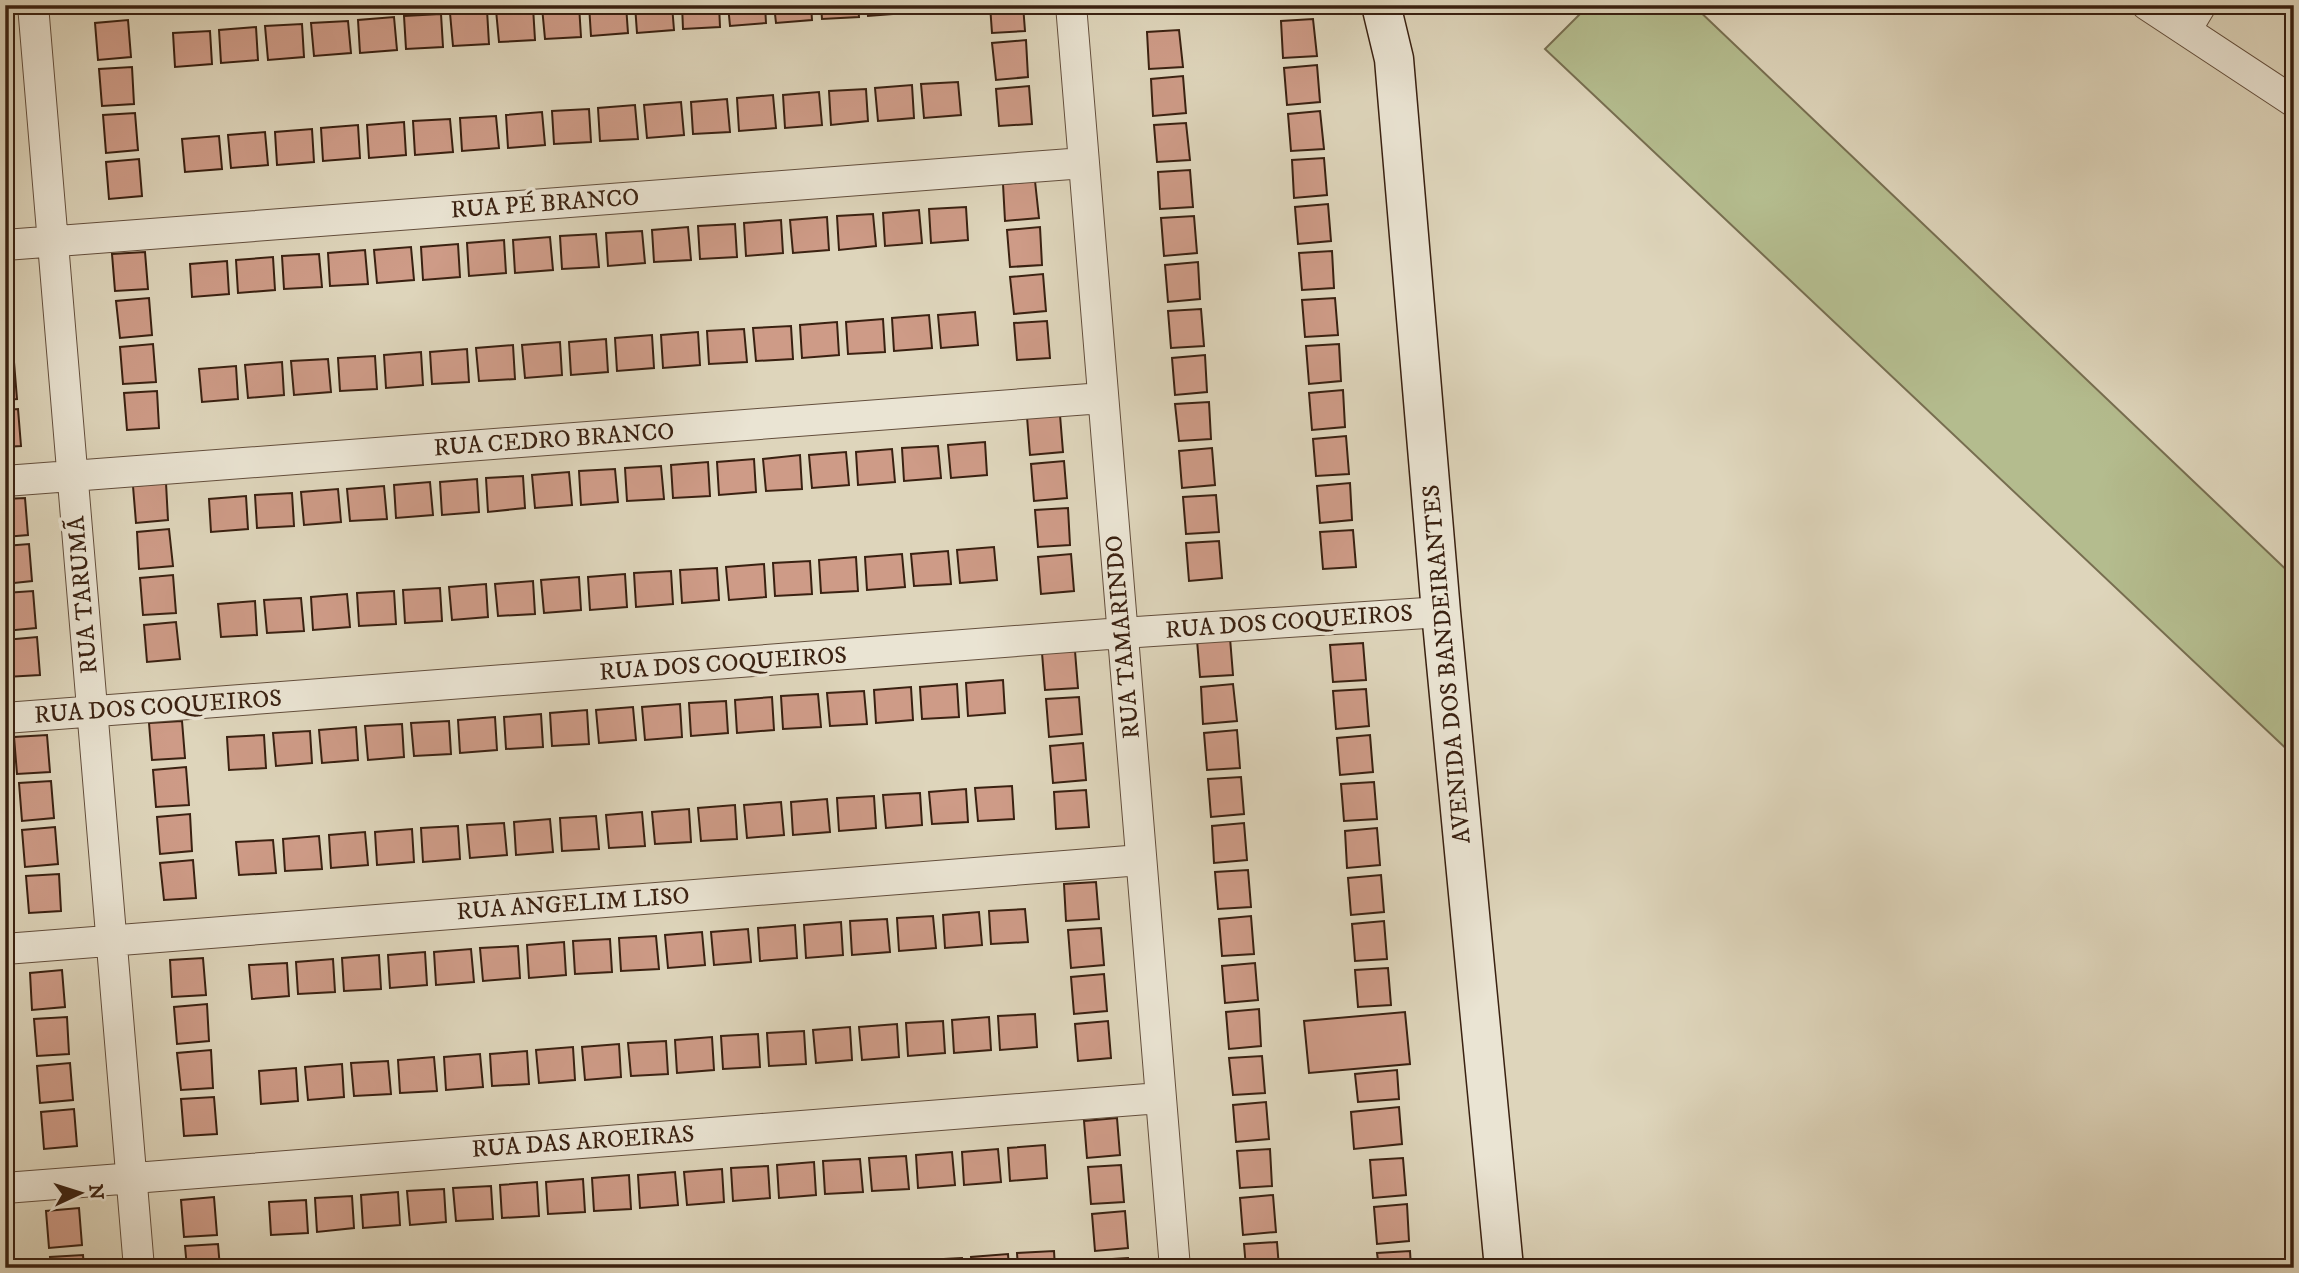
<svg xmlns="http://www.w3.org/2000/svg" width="2299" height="1273" font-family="'IM FELL DW Pica',serif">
<rect width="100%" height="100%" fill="#ded5bb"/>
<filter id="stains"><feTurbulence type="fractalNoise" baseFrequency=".00286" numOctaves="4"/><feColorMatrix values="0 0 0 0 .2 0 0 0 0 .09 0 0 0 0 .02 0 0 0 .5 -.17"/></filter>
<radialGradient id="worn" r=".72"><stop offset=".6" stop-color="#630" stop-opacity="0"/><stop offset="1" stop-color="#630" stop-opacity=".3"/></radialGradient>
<path fill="#b4bc8e" stroke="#776e50" stroke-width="2" d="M1589,5H1693L2294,577V756L1545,49Z"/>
<path fill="#ce9b87" stroke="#3a2111" stroke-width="2" d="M579,5L581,37L545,39L542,7Z
M589,5H626L628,33L591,36Z
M635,5H672L674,30L637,33Z
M682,5H719L720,27L683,29Z
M728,5H765L766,23L730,26Z
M774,5H811L812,20L776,23Z
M821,5H858L859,17L822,19Z
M867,5H904L905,13L868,16Z
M914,5H951V10L914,12Z
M990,5H1023L1025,31L992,33Z
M533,7L535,40L499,42L496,10Z
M487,10L489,44L453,46L450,13Z
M441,14L443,47L406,49L404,16Z
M394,17L397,50L360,53L358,20Z
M1313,19L1317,56L1283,58L1281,21Z
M128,20L131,57L98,60L95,23Z
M348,21L351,53L314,56L311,23Z
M302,24L304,57L268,60L265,26Z
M256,27L258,60L221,63L219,30Z
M1179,30L1183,67L1149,69L1147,32Z
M210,31L212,64L175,67L173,33Z
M1026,40L1028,77L996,80L992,43Z
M1317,65L1320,102L1287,105L1284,68Z
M132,67L134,104L102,106L99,69Z
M1183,76L1186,113L1153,116L1151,79Z
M958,82L961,115L924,118L921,84Z
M912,85L914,118L878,121L875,88Z
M1029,86L1032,124L999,126L996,89Z
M866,89L868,121L831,125L829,91Z
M819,92L822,125L785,128L783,95Z
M773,95L776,128L739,131L737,98Z
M727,99L730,132L693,134L691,102Z
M681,102L684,135L647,138L644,105Z
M635,105L638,139L600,141L598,108Z
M589,109L591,142L554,144L552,111Z
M1320,111L1324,149L1291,151L1288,114Z
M542,112L545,145L508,148L506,115Z
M135,113L138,150L106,153L103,115Z
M496,116L499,148L462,151L460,118Z
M450,119L453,152L415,155L413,121Z
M404,122L406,155L369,158L367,125Z
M1186,123L1190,160L1157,162L1154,125Z
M358,125L360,158L323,161L321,128Z
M312,129L314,162L277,165L275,132Z
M265,132L268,165L231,168L228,135Z
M219,136L222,169L185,172L182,139Z
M1324,158L1327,195L1294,198L1292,160Z
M139,159L142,196L109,199L106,162Z
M1190,170L1193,207L1160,209L1158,172Z
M1035,181L1039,218L1005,221L1003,184Z
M1328,204L1331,241L1298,244L1295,207Z
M966,207L968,240L931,243L929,209Z
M919,210L922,243L885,246L883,213Z
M873,214L876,246L839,250L837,216Z
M1194,216L1197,253L1164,256L1161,218Z
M827,217L829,250L793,253L790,220Z
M781,220L783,253L746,256L744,223Z
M735,224L737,257L700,259L698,226Z
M688,227L691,260L654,262L652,230Z
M1040,227L1042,265L1010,267L1007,230Z
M642,231L645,263L608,266L606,233Z
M596,234L599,267L562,269L560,236Z
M550,237L553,270L515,273L513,240Z
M504,240L506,273L469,276L467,243Z
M458,244L460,277L423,280L421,247Z
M411,247L414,280L377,283L374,250Z
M365,250L368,284L330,286L328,253Z
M1332,251L1334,288L1302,290L1299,253Z
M145,252L148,289L115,291L112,254Z
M319,254L322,287L284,289L282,256Z
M273,257L275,290L238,293L236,260Z
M227,261L229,294L192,297L190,264Z
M1198,262L1200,299L1168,302L1165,265Z
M7,269L10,307H5V270Z
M1043,274L1046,311L1014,314L1010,277Z
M149,298L152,335L120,338L116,301Z
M1335,298L1338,335L1305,337L1302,300Z
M1201,309L1204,346L1171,348L1168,311Z
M975,312L978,345L941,348L938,315Z
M929,315L932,348L894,351L892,318Z
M5,316H11L13,353L5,354Z
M883,319L885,352L848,354L846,322Z
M1047,321L1050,358L1017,360L1014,323Z
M837,322L839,355L802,358L800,325Z
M791,326L793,359L756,361L753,328Z
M744,329L747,362L709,364L707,331Z
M698,332L700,365L663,368L661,335Z
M652,335L654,368L617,371L615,338Z
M606,339L608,372L571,375L569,342Z
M560,342L562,375L525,378L522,345Z
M153,344L156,382L123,384L120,347Z
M1339,344L1341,381L1309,384L1306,346Z
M513,345L515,379L479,381L476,348Z
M467,349L469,382L432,384L430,352Z
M421,352L423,385L386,388L384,355Z
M1205,355L1207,392L1175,395L1172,358Z
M375,356L377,389L340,391L338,358Z
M328,359L331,392L294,395L291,361Z
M14,362L17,399L5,400V363Z
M282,362L284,395L248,398L245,365Z
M236,366L238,399L202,402L199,369Z
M1343,390L1345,427L1312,430L1309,393Z
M157,391L159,428L127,430L124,393Z
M1209,402L1211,439L1179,441L1175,404Z
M18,409L21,446L5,447V410Z
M1060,415L1063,452L1030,455L1027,417Z
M1346,436L1349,474L1316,476L1313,439Z
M985,442L987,475L951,478L948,445Z
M938,446L941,478L904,481L902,448Z
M1212,448L1215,485L1182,488L1179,451Z
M892,449L895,482L858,485L856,452Z
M846,452L849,485L812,488L809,455Z
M800,455L802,489L766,491L763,459Z
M754,459L756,492L719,495L717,462Z
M1064,461L1067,498L1034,501L1031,464Z
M708,462L710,496L673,498L671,465Z
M661,466L664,499L627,501L625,468Z
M615,469L618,502L581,505L579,471Z
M569,472L572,505L535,508L532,475Z
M523,476L525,508L488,512L486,478Z
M477,479L479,512L442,515L440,482Z
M430,482L433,515L396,518L394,485Z
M166,483L168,520L136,523L133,486Z
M1350,483L1352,520L1320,523L1317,486Z
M384,486L387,519L350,521L347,489Z
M338,489L341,522L304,525L301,492Z
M292,493L294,526L257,528L255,495Z
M1216,495L1219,532L1186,534L1183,497Z
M246,496L248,529L211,532L209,499Z
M25,498L28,535L5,537V499Z
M1068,508L1070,545L1038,547L1035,510Z
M169,529L173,566L139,569L137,532Z
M1353,530L1356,567L1323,569L1320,532Z
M1219,541L1222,578L1189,581L1186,543Z
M29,544L32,581L5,584V546Z
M994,547L997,580L960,583L957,550Z
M948,551L951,584L914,586L911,554Z
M902,554L905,587L867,590L865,557Z
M1071,554L1074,591L1041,594L1038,557Z
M856,557L858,591L821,593L819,560Z
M810,561L812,594L775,596L773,563Z
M764,564L766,597L729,600L726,567Z
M717,568L719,600L682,603L680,570Z
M671,571L673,604L636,607L634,573Z
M625,574L627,607L590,610L588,577Z
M173,575L176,613L143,615L140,578Z
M579,577L581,610L544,613L541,580Z
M533,581L535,614L498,616L495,584Z
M486,584L488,617L452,620L449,587Z
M440,588L442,621L405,623L403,590Z
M33,591L36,628L5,631V593Z
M394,591L396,624L359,626L357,593Z
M347,594L350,627L313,630L311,597Z
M301,598L304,631L267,633L264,600Z
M255,601L257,635L221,637L218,604Z
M176,622L180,659L147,662L144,625Z
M37,637L40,675L6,677L5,640Z
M1230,638L1233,675L1200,677L1197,640Z
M1363,643L1366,680L1333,682L1330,645Z
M1075,651L1078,688L1045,690L1042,653Z
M1003,680L1005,713L968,716L966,683Z
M957,684L959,717L922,719L920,687Z
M1233,684L1237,721L1203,724L1201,687Z
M911,687L913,720L876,723L874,690Z
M1366,689L1369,726L1336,729L1333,691Z
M864,691L867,724L830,726L827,693Z
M818,694L821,727L783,729L781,696Z
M772,697L774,730L737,733L735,700Z
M1079,697L1082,734L1049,737L1046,699Z
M726,701L728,733L691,736L689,703Z
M680,704L682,737L645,740L642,707Z
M633,707L636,740L599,743L596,710Z
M587,710L589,744L552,746L550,713Z
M541,714L543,747L506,749L504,717Z
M495,717L497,750L460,753L458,720Z
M182,721L185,758L152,760L149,723Z
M449,721L451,754L414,756L411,723Z
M402,724L404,757L368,760L365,726Z
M356,727L358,760L322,763L319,730Z
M1237,730L1240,768L1207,770L1204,733Z
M310,731L312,763L276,766L273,733Z
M47,735L50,772L17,774L14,737Z
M264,735L266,768L229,770L227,737Z
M1370,735L1373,772L1340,775L1337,738Z
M1083,743L1086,780L1053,783L1050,746Z
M186,767L189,805L156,807L153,770Z
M1241,777L1244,814L1211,817L1208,779Z
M51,781L54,818L22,821L19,783Z
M1374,782L1377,819L1344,821L1341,784Z
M1012,786L1014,819L978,821L975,788Z
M966,789L968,822L932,824L929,792Z
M1086,790L1089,827L1056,829L1054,792Z
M920,793L922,825L886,828L883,795Z
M874,796L876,828L839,831L837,798Z
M827,799L830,832L793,835L791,802Z
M781,802L784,835L747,838L744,805Z
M735,805L737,839L701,841L698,808Z
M689,809L691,842L655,844L652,812Z
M642,812L645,846L609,848L606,815Z
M190,814L192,851L160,854L157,817Z
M596,816L599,849L562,851L560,818Z
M550,819L553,852L516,855L514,822Z
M504,823L507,855L470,858L467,825Z
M1244,823L1247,860L1214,863L1212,826Z
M458,826L460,859L423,862L421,828Z
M55,827L58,864L25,867L22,830Z
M1377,828L1380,865L1347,868L1345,831Z
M412,829L414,862L377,865L375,832Z
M365,832L368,865L331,868L329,835Z
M319,836L322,869L285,871L283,839Z
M273,840L276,873L239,875L236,842Z
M193,860L196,898L164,900L160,863Z
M1248,870L1251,907L1218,909L1215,872Z
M59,874L61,911L29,913L26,876Z
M1381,875L1384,912L1351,915L1348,878Z
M1096,882L1099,919L1066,921L1064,884Z
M1025,909L1028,942L991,944L989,911Z
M979,912L982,945L945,948L943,915Z
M933,916L936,948L899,951L897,918Z
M1251,916L1254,954L1222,956L1219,919Z
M887,919L890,952L852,955L850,921Z
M1384,921L1387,959L1355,961L1352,924Z
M841,922L843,955L806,958L804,925Z
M795,925L797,958L760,961L758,928Z
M1101,928L1104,965L1071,968L1068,930Z
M748,929L751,962L714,965L711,932Z
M702,932L705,965L668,968L665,935Z
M656,936L659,969L621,971L619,938Z
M610,939L612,972L575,974L573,941Z
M564,942L566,975L529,978L527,945Z
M518,946L520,978L483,981L480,948Z
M471,949L474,982L436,985L434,952Z
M425,952L427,985L390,988L388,955Z
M379,955L381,989L344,991L342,958Z
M203,958L206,995L172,997L170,960Z
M333,959L335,992L298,994L296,962Z
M287,963L289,996L252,999L249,965Z
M1255,963L1258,1000L1225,1003L1222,966Z
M1388,968L1391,1005L1358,1007L1355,970Z
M62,970L65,1007L32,1010L30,973Z
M1104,974L1107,1011L1074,1014L1071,977Z
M207,1004L209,1041L177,1044L174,1007Z
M1259,1009L1261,1046L1229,1049L1226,1012Z
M1405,1012L1410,1064L1309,1073L1304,1021Z
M1035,1014L1037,1047L1000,1050L998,1016Z
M67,1017L69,1054L37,1056L34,1019Z
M989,1017L991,1050L954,1053L952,1020Z
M943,1021L945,1053L908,1056L906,1023Z
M1108,1021L1111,1058L1078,1061L1075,1024Z
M897,1024L899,1057L862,1060L859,1027Z
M850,1027L852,1060L816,1063L813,1030Z
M804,1031L806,1064L769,1066L767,1033Z
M758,1034L760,1067L723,1069L721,1036Z
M712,1037L714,1070L677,1073L675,1040Z
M666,1041L668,1074L631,1076L628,1043Z
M619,1044L621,1077L585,1080L582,1047Z
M573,1047L575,1080L539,1083L536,1050Z
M211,1050L213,1088L181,1090L177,1053Z
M527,1051L529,1084L492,1086L490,1054Z
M480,1054L483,1087L446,1090L444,1057Z
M1262,1056L1265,1093L1233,1095L1229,1058Z
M434,1057L437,1091L400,1093L398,1060Z
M388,1061L391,1094L354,1096L351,1063Z
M70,1063L73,1100L40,1103L37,1066Z
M342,1064L344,1097L308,1100L305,1067Z
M296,1068L298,1101L261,1104L259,1071Z
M1397,1070L1399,1099L1358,1102L1355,1074Z
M214,1097L217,1134L184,1136L181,1099Z
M1266,1102L1269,1139L1236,1142L1233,1105Z
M1399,1107L1402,1144L1354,1149L1351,1112Z
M74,1109L77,1146L44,1149L41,1112Z
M1117,1118L1120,1155L1087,1158L1084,1121Z
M1045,1145L1047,1178L1010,1181L1008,1148Z
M998,1149L1001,1182L964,1185L962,1152Z
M1270,1149L1272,1186L1240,1188L1237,1151Z
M952,1152L955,1185L918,1188L916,1155Z
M906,1156L909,1189L872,1191L869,1158Z
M1403,1158L1406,1195L1373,1198L1370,1160Z
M860,1159L863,1192L825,1194L823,1161Z
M814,1162L816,1195L779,1198L777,1165Z
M1121,1165L1124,1202L1091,1204L1088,1167Z
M768,1166L770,1198L733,1201L731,1168Z
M722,1169L724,1202L687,1205L684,1172Z
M675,1172L678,1205L640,1208L638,1175Z
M629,1175L631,1209L594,1211L592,1178Z
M583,1179L585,1212L548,1214L546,1182Z
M537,1182L539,1216L502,1218L500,1185Z
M491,1186L493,1219L456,1221L453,1188Z
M444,1189L446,1222L410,1225L407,1191Z
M398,1192L400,1225L363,1228L361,1195Z
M1273,1195L1276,1232L1243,1235L1240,1198Z
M352,1196L354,1228L317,1232L315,1198Z
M214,1197L217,1235L184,1237L181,1200Z
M306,1200L308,1233L271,1235L269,1202Z
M1407,1204L1409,1241L1377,1244L1374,1207Z
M79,1208L82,1245L49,1248L46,1211Z
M1125,1211L1128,1248L1095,1251L1092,1214Z
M1277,1242L1279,1268H1246L1244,1244Z
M218,1244L220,1268H187L185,1246Z
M1054,1251L1055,1268H1018L1017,1253Z
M1410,1251L1411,1268H1379L1377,1253Z
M1008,1254L1009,1268H972L971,1257Z
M83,1255L84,1268H51L50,1257Z
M962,1258L963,1268H926L925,1260Z
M1128,1258L1129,1268H1096V1260Z
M916,1261V1268H879V1263Z
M870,1264V1268H833L832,1267Z"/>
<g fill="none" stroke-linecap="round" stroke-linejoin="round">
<defs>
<path id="street" d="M33,5L139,1268
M1071,5L1175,1268
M2147,5L2294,102
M2186,30L2201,5
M5,245L1084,163
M5,481L1103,398
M5,718L1122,633L1441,612
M5,949L1141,860
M5,1188L1160,1098"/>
<path id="secondary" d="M1381,5L1394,59L1441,612L1504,1268"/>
</defs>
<use href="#street" stroke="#634e3c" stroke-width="32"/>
<use href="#secondary" stroke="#3a2111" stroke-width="41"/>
<use href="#street" stroke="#eae4d3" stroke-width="30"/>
<use href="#secondary" stroke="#eae4d3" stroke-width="38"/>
</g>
<g text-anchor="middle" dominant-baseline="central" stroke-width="7" stroke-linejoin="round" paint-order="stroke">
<g font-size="24" fill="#3a2111" stroke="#eae4d3">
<text transform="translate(545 204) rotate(-4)">RUA PÉ BRANCO</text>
<text transform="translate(554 440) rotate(-4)">RUA CEDRO BRANCO</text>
<text transform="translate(83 595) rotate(-95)">RUA TARUMÃ</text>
<text transform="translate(1289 622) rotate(-4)">RUA DOS COQUEIROS</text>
<text transform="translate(1123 637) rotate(-95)">RUA TAMARINDO</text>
<text transform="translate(723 664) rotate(-4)">RUA DOS COQUEIROS</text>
<text transform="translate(1447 664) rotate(-95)">AVENIDA DOS BANDEIRANTES</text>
<text transform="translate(158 707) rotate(-4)">RUA DOS COQUEIROS</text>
<text transform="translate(573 904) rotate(-4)">RUA ANGELIM LISO</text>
<text transform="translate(583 1142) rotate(-4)">RUA DAS AROEIRAS</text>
</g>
</g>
<rect width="2299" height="1273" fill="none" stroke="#ded5bb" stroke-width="28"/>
<rect x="7" y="7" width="2285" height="1259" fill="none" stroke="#3a2111" stroke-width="3.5"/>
<rect x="14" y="14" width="2271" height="1245" fill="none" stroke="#3a2111" stroke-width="2"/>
<g transform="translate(80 1193) rotate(86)" stroke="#eae4d3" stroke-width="5" paint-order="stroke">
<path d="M0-5L12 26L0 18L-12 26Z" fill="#3a2111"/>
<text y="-10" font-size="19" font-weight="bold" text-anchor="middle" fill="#3a2111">N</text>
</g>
<rect width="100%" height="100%" filter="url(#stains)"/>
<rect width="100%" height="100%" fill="url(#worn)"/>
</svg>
